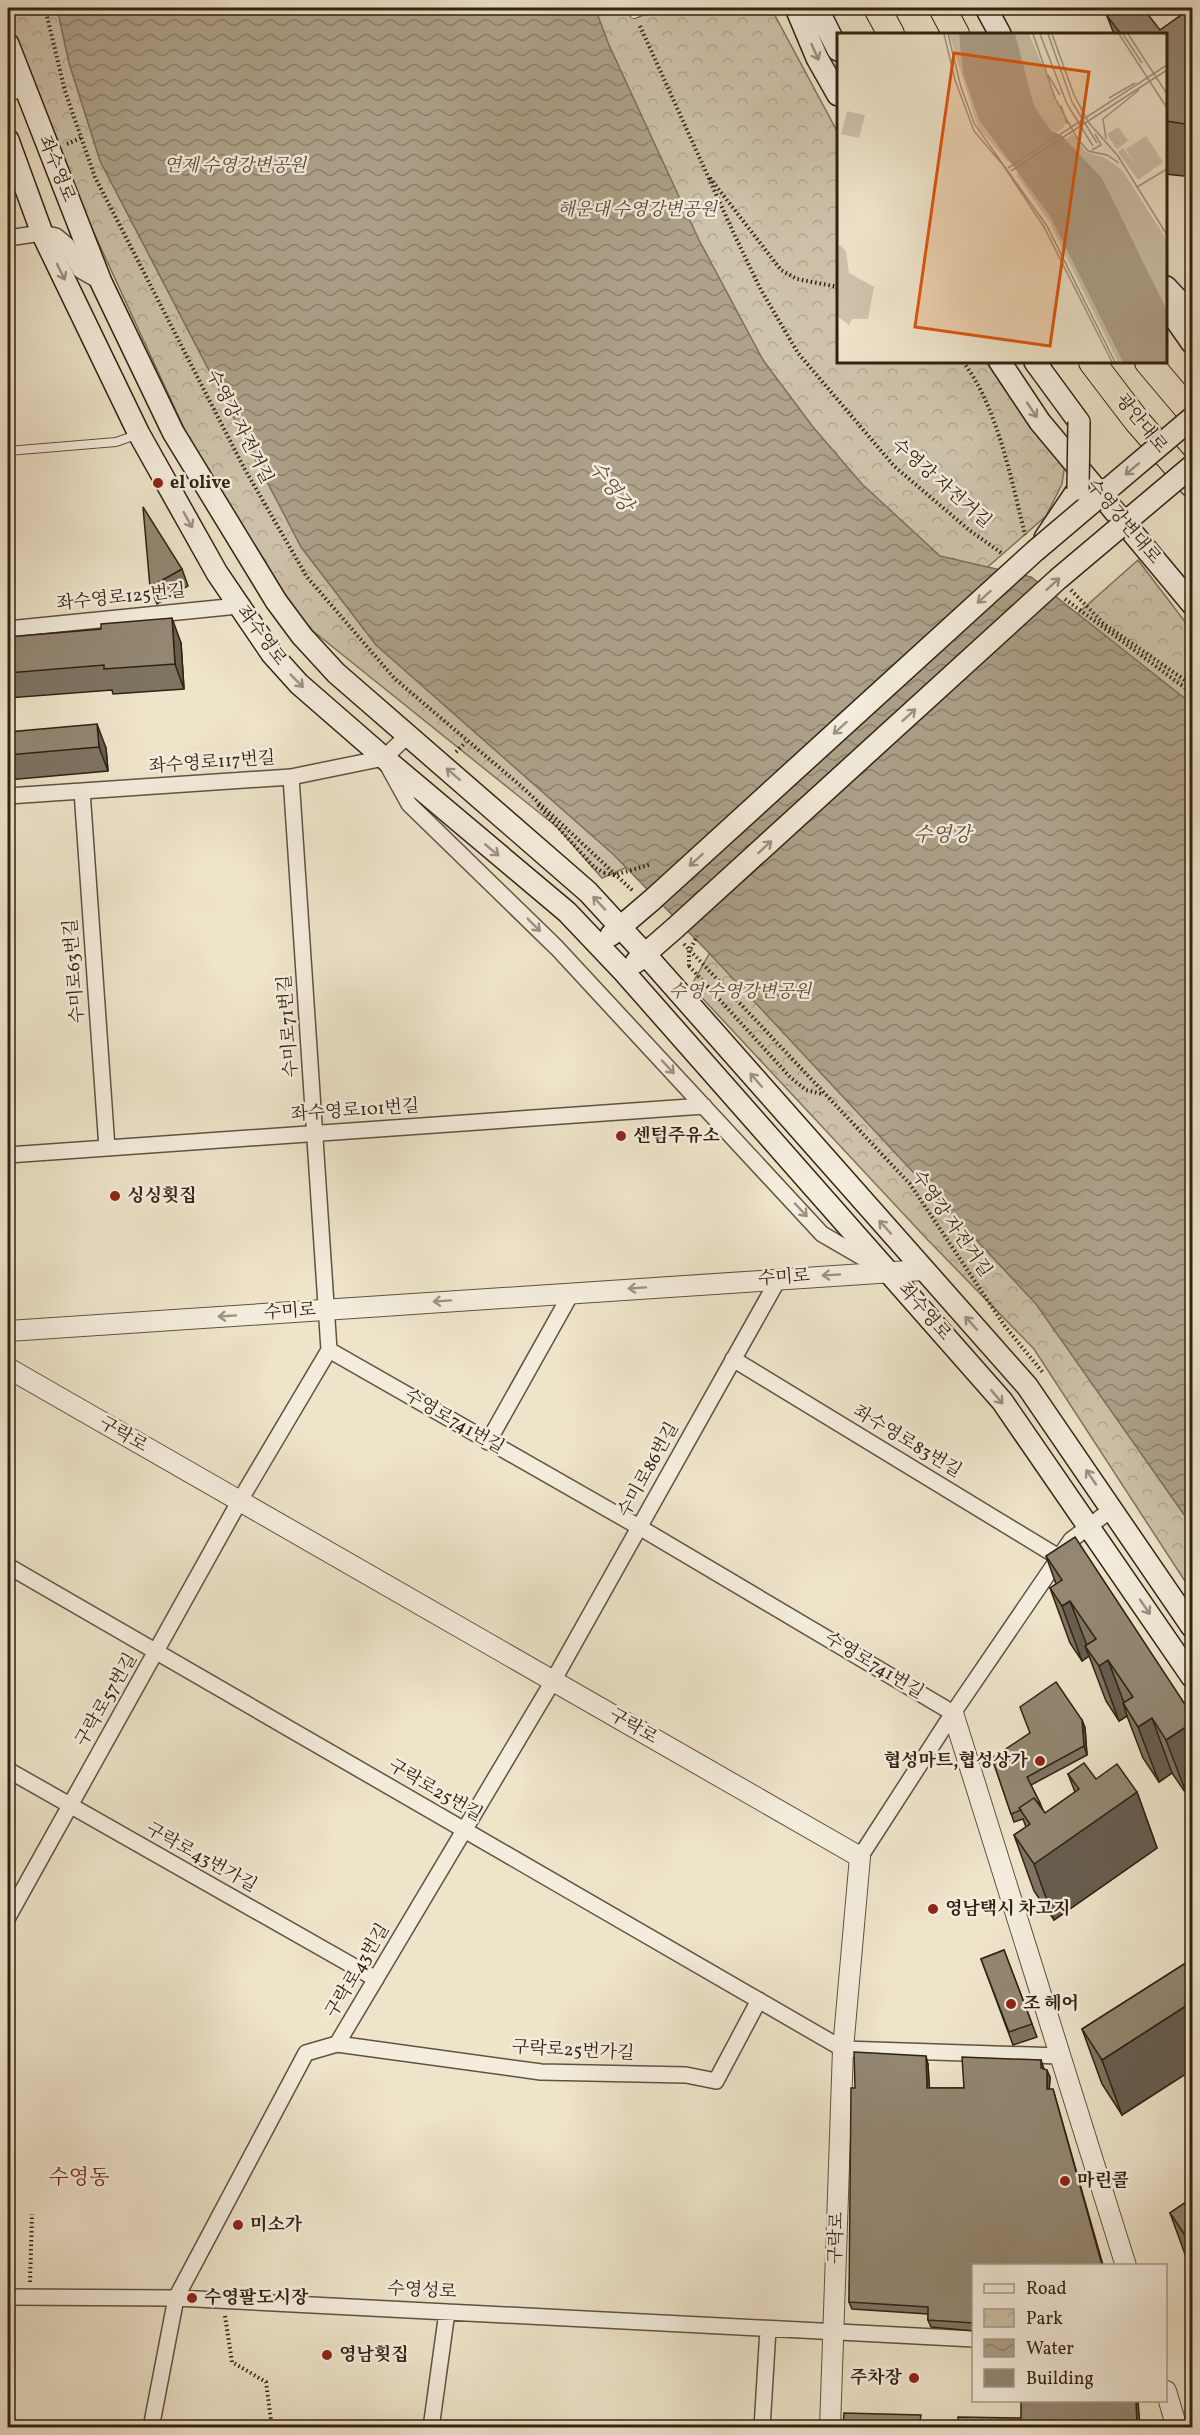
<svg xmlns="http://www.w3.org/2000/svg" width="1200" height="2435" font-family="Vollkorn,'Noto Serif KR',serif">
<defs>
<pattern id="park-crowns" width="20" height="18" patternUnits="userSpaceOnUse" patternTransform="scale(1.5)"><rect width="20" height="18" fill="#cec3ab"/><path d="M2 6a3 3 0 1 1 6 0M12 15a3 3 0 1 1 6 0" fill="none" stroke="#b1a792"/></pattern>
<pattern id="water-waves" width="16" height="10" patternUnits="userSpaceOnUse" patternTransform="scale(1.5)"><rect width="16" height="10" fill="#aea28b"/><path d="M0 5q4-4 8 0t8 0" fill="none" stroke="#8e8470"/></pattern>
</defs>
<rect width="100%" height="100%" fill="#eee4ca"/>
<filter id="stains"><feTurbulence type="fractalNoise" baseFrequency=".00333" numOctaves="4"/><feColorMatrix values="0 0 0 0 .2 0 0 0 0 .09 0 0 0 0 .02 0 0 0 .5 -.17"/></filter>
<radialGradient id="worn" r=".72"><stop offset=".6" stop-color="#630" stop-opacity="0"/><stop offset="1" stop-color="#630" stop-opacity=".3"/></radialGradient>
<path fill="url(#park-crowns)" stroke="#80725e" stroke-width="1.5" d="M8,8H771L838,133V362H986L1065,463L1062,484L1046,516L662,852L602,878L557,827L303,623L190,441L75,192L8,17Z
M1138,560L1192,631V715L1067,623Z
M725,926L868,1090L1192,1494V1592L1034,1349L925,1237L691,986Z"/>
<path fill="url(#water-waves)" stroke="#7c6f5b" stroke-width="1.5" d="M57,8H595L609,45L699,240L763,360L813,427L862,484L940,556L1031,577L1192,704V1526L1036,1304L710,954L614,855L376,645L301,547L100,161L69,63Z"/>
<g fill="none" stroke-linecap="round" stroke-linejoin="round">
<defs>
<path id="service" d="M634,14L649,8
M8,451L116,442L136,435"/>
<path id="minor" d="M8,92L16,91L14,74
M8,238L42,233L56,236L67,245L80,270L101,282
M8,629L238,606
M388,766L409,804L557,948L822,1234L879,1267
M291,777L329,1350L639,1527L953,1713
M82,791L107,1148
M8,796L291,777L384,758L408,735
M8,1155L704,1106
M733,1359L1060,1558
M488,1442L572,1292
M8,1566L843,2049L1059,2056
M8,1770L376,1979
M860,1857L953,1713L1071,1540L1112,1509
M8,1917L239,1502L329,1350
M337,2044L553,1681L779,1278
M8,2297L176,2298L974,2339
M151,2428L176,2298L306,2053L337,2044L541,2072L686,2075L716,2081L759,2000
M431,2428L447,2312
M762,2428L768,2329"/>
<path id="tertiary" d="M8,1331L924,1270
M8,1368L860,1857L843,2049L830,2428
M953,1713L1126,2266
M1166,2391L1177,2428"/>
<path id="secondary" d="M796,8L817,58L838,95
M817,8L838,50
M986,8L1000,34
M8,44L101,282L173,432L276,601L302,636L336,673L588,892L645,954L1027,1386L1192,1627
M8,140L42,233L139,434L217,573L272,654L299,684L384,758L567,912L624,972L1002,1401L1192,1677
M1166,287L1192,315
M1166,306L1192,343
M1000,362L1040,422L1192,604
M1035,362L1079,422
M1045,538L1078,489
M611,935L652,900
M636,962L675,928"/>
<path id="trunk" d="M877,8L891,34
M942,8L956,34
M1092,362L1137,421L1192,484
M1148,362L1192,414"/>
</defs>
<use href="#service" stroke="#605240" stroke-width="10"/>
<use href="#minor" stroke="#605240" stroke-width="18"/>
<use href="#tertiary" stroke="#605240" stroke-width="22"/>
<use href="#secondary" stroke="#312212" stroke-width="24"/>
<use href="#trunk" stroke="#312212" stroke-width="28"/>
<path stroke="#312212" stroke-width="4" stroke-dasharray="1.5 3" stroke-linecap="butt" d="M45,8L65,91L95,177L244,468L307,577L395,679L521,786L633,891
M640,26L734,234L761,290L798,353L894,466L969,530L1003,554
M67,144L81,138
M710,178L781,270L797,279L838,287
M963,362C997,405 1012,482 1025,535
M1071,590L1104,624L1192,685
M1065,599L1192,693
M456,752L466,742
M538,805L594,867L604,873
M684,944L910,1184L1004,1325L1044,1374
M689,966L790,1077L806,1090L822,1094
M30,2282L32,2214
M225,2316L232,2362L266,2382L272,2428"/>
<use href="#service" stroke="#f4eddd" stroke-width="8"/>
<use href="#minor" stroke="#f4eddd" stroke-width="15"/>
<use href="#tertiary" stroke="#f4eddd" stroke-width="20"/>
<use href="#secondary" stroke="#f4eddd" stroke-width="21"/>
<use href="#trunk" stroke="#eee4ca" stroke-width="26"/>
<defs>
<path id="secondary-bridge" d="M1078,489L1079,422
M652,900L1035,551L1192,418
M675,928L1058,579L1192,466"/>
</defs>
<use href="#secondary-bridge" stroke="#312212" stroke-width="24" stroke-linecap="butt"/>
<path stroke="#312212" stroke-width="4" stroke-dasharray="1.5 3" stroke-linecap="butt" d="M604,873L614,875L649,865
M689,966V952L697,936"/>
<use href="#secondary-bridge" stroke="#f4eddd" stroke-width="21"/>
</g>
<path fill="#7e7462" stroke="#312212" stroke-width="1.5" d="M1192,8V177L1166,174V34H1114L1107,16L1160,30Z
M182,569L188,586L157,604L150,587Z
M8,637L181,643L184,689L113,694L112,690L8,698Z
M8,732L106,748L108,771L8,780Z
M1046,1556L1192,1715V1791L1187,1795L1172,1773L1159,1782L1143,1758L1127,1716L1119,1721L1106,1701L1089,1656L1082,1661L1070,1643L1050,1588L1056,1584Z
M1082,1720L1085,1728L1087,1755L1031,1785L1040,1803L1043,1810L1045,1813L1075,1792L1068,1774L1096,1779L1137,1792L1157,1848L1054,1920L1034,1891L1014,1835L1026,1827L1023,1819L1014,1822L992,1758Z
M1004,1950L1037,2037L1013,2045L981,1959Z
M1192,1959L1122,2115L1102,2084L1082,2029Z
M1041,2060L1044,2069L1050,2077L1049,2089L1055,2096L974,2265V2331L931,2327L928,2320V2314L852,2309L849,2302L855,2088L928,2064L929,2088H964Z
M1192,2198V2271L1190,2268L1170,2213Z"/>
<path fill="#675e50" stroke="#312212" stroke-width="1.5" d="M1192,67V146L1185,124Z
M172,618L181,643L184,689L175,664Z
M97,724L106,748L108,771L99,747Z
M1070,1601L1089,1651L1085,1646L1089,1656L1082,1661L1062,1606Z
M1108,1660L1126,1708L1123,1703L1127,1716L1119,1721L1099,1666Z
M1152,1718L1172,1773L1159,1782L1138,1727Z
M1082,1720L1085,1728L1087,1755L1084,1746Z
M1192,1723V1781L1185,1770L1192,1791L1187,1795L1166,1740Z
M1137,1792L1157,1848L1054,1920L1034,1864Z
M1192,2002V2070L1122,2115L1102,2060Z
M926,2056L928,2064L930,2096L927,2088Z
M1047,2070L1050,2077L1049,2096L1047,2089Z
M1053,2089L1055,2096L1103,2265H1102Z
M1136,2400H1138L1140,2427H1137Z"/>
<path fill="#938772" stroke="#312212" stroke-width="1.5" d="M1119,8H1143L1160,30L1191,8H1192V67L1185,124L1166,121V34H1121L1107,16Z
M143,507L182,569L150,587Z
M172,618L175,664L104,669V665L8,673V637L101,629V624Z
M97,724L99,747L8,755V732Z
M1075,1537L1192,1715V1723L1166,1740L1152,1718L1138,1727L1123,1703L1133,1697L1108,1660L1099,1666L1085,1646L1096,1639L1070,1601L1062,1606L1050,1588L1062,1580L1046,1556Z
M1056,1682L1082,1720L1084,1746L1027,1777L1040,1803H1038L1034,1798L1019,1808L1021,1810L1011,1814L992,1758L1030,1733L1020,1707Z
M1084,1763L1096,1779L1117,1764L1137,1792L1034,1864L1014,1835L1030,1824L1019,1808L1034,1798L1045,1813L1079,1789L1068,1774Z
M1192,1765V1781L1185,1770Z
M1004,1950L1032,2024L1009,2032L981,1959Z
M1192,1959V2002L1102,2060L1082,2029Z
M854,2052L926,2056L927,2088H964L962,2057L1041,2060V2068L1047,2070V2089H1053L1102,2265H974V2323L928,2320V2307L849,2302L851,2088H855Z
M1192,2198V2243L1191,2244L1170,2213Z
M1021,2400H1136L1137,2427H1155H843L844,2413L921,2415L920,2421H958V2417L1021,2418Z"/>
<defs><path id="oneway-shaft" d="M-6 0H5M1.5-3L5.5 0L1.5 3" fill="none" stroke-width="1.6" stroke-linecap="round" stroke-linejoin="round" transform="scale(1.5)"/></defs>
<g stroke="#9c9282">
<use href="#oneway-shaft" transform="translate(815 52) rotate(66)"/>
<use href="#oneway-shaft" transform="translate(61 272) rotate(64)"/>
<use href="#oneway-shaft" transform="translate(1032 410) rotate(56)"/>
<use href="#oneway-shaft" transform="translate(1132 469) rotate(140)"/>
<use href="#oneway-shaft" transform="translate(188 520) rotate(61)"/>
<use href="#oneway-shaft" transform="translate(1053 584) rotate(-42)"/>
<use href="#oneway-shaft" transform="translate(984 597) rotate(138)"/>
<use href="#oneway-shaft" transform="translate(297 681) rotate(45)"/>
<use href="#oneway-shaft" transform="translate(909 715) rotate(-42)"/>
<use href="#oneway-shaft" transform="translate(840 728) rotate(138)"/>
<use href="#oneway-shaft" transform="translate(453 774) rotate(-139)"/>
<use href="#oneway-shaft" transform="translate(765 847) rotate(-42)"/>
<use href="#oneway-shaft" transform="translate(492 850) rotate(40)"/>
<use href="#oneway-shaft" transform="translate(696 860) rotate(138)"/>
<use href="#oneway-shaft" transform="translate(599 903) rotate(-133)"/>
<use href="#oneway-shaft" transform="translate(534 925) rotate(45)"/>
<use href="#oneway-shaft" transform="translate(668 1067) rotate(47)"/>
<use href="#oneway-shaft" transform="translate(756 1080) rotate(-131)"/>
<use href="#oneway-shaft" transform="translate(801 1210) rotate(47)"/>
<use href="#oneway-shaft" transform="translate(885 1227) rotate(-132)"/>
<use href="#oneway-shaft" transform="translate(831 1275) rotate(177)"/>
<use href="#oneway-shaft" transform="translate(637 1288) rotate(176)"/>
<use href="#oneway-shaft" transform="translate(442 1301) rotate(176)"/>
<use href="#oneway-shaft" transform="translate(227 1316) rotate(176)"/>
<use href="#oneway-shaft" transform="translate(971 1323) rotate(-132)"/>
<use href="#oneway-shaft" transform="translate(997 1397) rotate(50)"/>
<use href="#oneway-shaft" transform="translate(1091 1477) rotate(-124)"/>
<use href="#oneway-shaft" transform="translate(1145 1607) rotate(56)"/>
</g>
<g fill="#8f2418" stroke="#f4eddd" stroke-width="2">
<circle cx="158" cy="483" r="6"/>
<circle cx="621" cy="1136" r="6"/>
<circle cx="115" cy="1196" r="6"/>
<circle cx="1040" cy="1761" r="6"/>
<circle cx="933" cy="1909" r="6"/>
<circle cx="1011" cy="2004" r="6"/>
<circle cx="1065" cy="2181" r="6"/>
<circle cx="238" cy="2225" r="6"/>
<circle cx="192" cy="2298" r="6"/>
<circle cx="327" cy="2355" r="6"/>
<circle cx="914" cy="2378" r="6"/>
</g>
<g text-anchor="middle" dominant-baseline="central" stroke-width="5" stroke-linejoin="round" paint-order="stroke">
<g font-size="18" font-style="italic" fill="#584a38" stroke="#f4eddd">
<text x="235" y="166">연제 수영강변공원</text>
<text x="637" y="210">해운대 수영강변공원</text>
<text x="740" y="992">수영 수영강변공원</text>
</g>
<g font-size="18" fill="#312212" stroke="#f4eddd">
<text transform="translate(56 169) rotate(68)">좌수영로</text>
<text transform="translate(1141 424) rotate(51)">광안대로</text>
<text transform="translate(239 427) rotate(63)">수영강 자전거길</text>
<text transform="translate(941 484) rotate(41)">수영강 자전거길</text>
<text transform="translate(1123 522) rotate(50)">수영강변대로</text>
<text transform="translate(121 598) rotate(-6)">좌수영로125번길</text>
<text transform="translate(261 636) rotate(53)">좌수영로</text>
<text transform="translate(212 763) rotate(-4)">좌수영로117번길</text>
<text transform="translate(75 971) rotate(-94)">수미로63번길</text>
<text transform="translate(289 1026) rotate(-94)">수미로71번길</text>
<text transform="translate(355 1111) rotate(-4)">좌수영로101번길</text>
<text transform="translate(951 1224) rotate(55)">수영강 자전거길</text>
<text transform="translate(784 1278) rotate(-4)">수미로</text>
<text transform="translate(290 1312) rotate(-4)">수미로</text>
<text transform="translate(924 1312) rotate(49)">좌수영로</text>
<text transform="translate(454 1422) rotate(30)">수영로741번길</text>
<text transform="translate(123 1435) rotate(30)">구락로</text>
<text transform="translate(907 1442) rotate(31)">좌수영로83번길</text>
<text transform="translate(649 1470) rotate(-61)">수미로86번길</text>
<text transform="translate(874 1666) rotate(31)">수영로741번길</text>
<text transform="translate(107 1700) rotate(-60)">구락로57번길</text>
<text transform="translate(633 1727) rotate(30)">구락로</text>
<text transform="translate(435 1791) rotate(30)">구락로25번길</text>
<text transform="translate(201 1858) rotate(29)">구락로43번가길</text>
<text transform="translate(358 1971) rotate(-59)">구락로43번길</text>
<text transform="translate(573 2051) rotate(3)">구락로25번가길</text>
<text transform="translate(837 2238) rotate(-88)">구락로</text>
<text transform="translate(422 2291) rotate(3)">수영성로</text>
</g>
<g font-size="18" font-weight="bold" fill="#312212" stroke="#f4eddd" text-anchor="start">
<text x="170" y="483">el olive</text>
<text x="633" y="1136">센텀주유소</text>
<text x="127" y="1196">싱싱횟집</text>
<text x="1028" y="1761" text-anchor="end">협성마트,협성상가</text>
<text x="945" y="1909">영남택시 차고지</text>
<text x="1023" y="2004">조 헤어</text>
<text x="1077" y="2181">마린콜</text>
<text x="250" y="2225">미소가</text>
<text x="204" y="2298">수영팔도시장</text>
<text x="339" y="2355">영남횟집</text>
<text x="902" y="2378" text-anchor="end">주차장</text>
</g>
<g font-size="20" font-style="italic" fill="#5d4f3c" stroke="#f4eddd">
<text transform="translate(610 487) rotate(52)">수영강</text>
<text x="942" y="836">수영강</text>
</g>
<g font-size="21" fill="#7a1f14" stroke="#f4eddd">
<text x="79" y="2178">수영동</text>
</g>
</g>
<g transform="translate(837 33)">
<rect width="330" height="330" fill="#eee4ca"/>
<path d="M112,1H192L229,89L226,95L171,129L141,95ZM10,78L28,82L22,105L4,101ZM236,101L249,119L268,125L285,137L330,207V277L265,145L227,107ZM184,136L216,185L288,329H281L212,188L179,142ZM3,212L9,218L12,240L37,254L31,286H15L12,292L0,283V214Z" fill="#cec3ab"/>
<path d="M281,94L291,108L280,116L270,101ZM309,103L326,129L301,147L281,119L286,115L296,128L289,116Z" fill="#cec3ab"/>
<path d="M122,1H178L197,73L214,98L224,102L265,145L330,277V329H286L213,183L142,87L126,40Z" fill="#aea28b"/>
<path fill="none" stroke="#a29680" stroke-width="1.5" d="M107,1L118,47L137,98L166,132L207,194L275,329M111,1L124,54L138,92L210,193L278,329M196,1L218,65L240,105L251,118L270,122L282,130M203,1L230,71L256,113M211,1L235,69L260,110M215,1L237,62L252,90L281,123L330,202M282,1L330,75M286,1L305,30M291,1L330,61M211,42L223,62M272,65L298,50M224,72L230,91M269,106L266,86L302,57M255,117L264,112L258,101M171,135L330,32M174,138L330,37M300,154L330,136"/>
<path fill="#df560c" fill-opacity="0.15" stroke="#df560c" stroke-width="3" d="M117,20L252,39L213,313L78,294Z"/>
<rect width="330" height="330" fill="none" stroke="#312212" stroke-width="3"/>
</g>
<rect width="1200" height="2435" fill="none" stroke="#eee4ca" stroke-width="30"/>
<rect x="9" y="9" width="1182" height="2417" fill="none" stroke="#312212" stroke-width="3"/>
<rect x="15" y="15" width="1170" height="2405" fill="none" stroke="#312212" stroke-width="1.5"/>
<rect x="972" y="2264" width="195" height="138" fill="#f4eddd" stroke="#a69c8c" stroke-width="1.5"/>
<rect x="984" y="2284" width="30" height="9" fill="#f4eddd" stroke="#a69c8c" stroke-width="1.5"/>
<text x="1026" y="2294" font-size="18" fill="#312212">Road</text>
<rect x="984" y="2309" width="30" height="18" fill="url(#park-crowns)" stroke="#a69c8c" stroke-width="1.5"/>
<text x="1026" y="2324" font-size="18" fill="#312212">Park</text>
<rect x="984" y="2339" width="30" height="18" fill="url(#water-waves)" stroke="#a69c8c" stroke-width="1.5"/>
<text x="1026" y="2354" font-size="18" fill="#312212">Water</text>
<rect x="984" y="2369" width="30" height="18" fill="#938772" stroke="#a69c8c" stroke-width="1.5"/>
<text x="1026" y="2384" font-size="18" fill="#312212">Building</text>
<rect width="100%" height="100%" filter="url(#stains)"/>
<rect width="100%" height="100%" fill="url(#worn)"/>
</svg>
